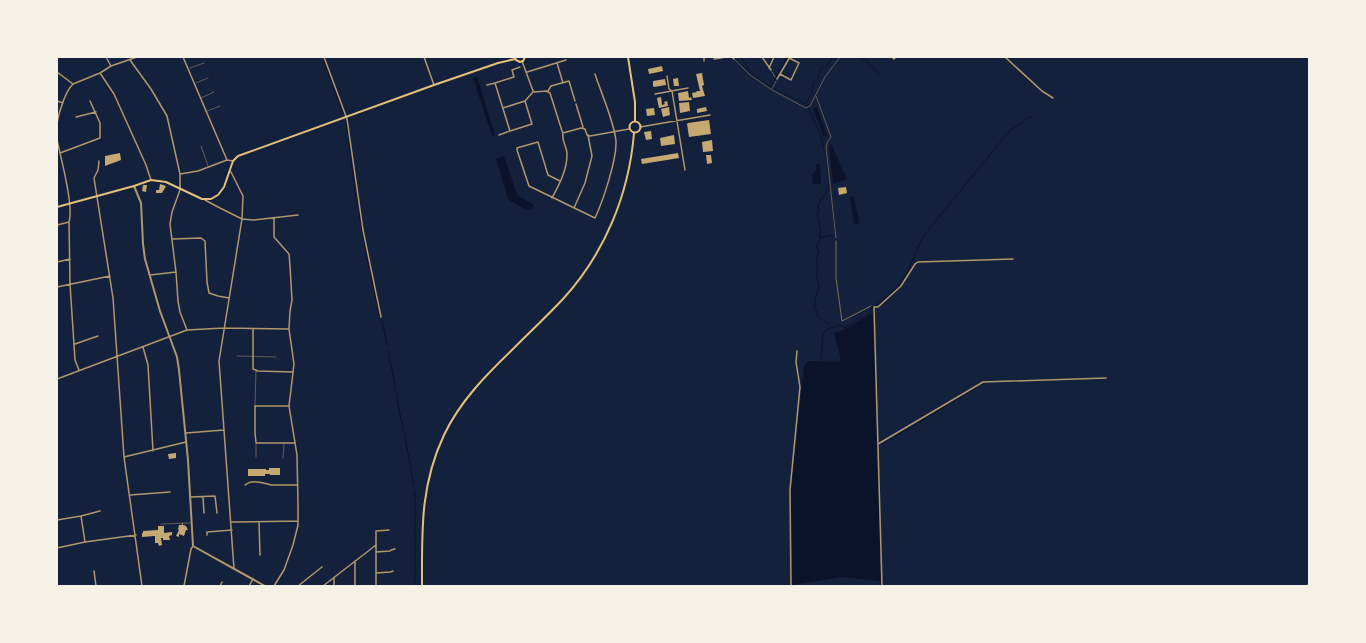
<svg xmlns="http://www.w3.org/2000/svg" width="1366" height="643" font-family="Lato,sans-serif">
<rect width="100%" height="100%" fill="#14213d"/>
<path fill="#0b132b" d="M477,76L495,135L492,136L473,78Z
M817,107L827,135L823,137L813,108Z
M831,144L847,179L833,184L829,148Z
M504,156L517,194L520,197L534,205L532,209L527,210L510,201L508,199L496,159Z
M816,164H820L821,182L820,184H813L812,175L816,170Z
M851,196L854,197L859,223L857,225L854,224L850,198Z
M873,313L881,583L879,581L842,577L792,585L791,490L804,366L806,363L809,361L840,362V356L834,333L843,330Z"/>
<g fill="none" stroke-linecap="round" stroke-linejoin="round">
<path stroke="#0b132b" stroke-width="1" d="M323,57L327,70
M741,57C753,82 781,92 804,103L808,106L821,137L826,157L829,187L818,205L819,210L817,213L821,231L819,235L821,239L816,246L819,252L817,256V269L818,271L816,279L818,281L819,287L815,298L816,304L814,308L817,311L816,313C818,320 825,319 827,324
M856,57L865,60
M831,59H836
M866,60L881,76
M328,71L332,83
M333,86L343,113
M771,86L787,57
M806,104L811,94L814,82L817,81L818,75L822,67C828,67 830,62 832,57
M346,121L348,136
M348,138L357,206
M358,209L369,268
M821,237L835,235
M370,270L377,305
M377,308L379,316
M382,321L387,345
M828,329L840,325L845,328L857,319L867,316L872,308L884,299L898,287L907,273L922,238L1010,130L1022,123L1027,118L1033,116
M388,351L390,364
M819,361L821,359L823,334L827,329
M391,365L401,419
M954,401L977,387
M402,421L414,485
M918,423L952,402
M881,445L916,424
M415,491V533
M415,578V535
M415,586V580"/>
</g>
<path fill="#c6a872" d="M662,66L663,71L649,74L648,69Z
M702,73L704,85L702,86L705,96L693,98L692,93L697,92L696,91H700L696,74Z
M678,78L679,86H674L673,79Z
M665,79L666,85L654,87L653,86V81Z
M688,91L689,98L691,97L692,100L679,101L678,93Z
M661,97L662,105L665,104L664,102L667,101L668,106L659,108L657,98Z
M689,102L690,111L680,113L679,103Z
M669,107L670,115L663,117L661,109Z
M706,107L707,111L697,113V109Z
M654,108L655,115L647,116L646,109Z
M709,120L711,134L689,137L687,124L688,123Z
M651,131L652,139L646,140L644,132Z
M674,135L675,144L661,146L660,138Z
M712,140L713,151L703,152L702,142Z
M120,153L121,160L105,166V156Z
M678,153L679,158L642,164L641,159Z
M706,155H711L712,163L707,164Z
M160,184L166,186L162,193H156V190H159Z
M143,185H147L146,192L142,191Z
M846,187L847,193L839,195L838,188Z
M176,453V458L169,459L168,454Z
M269,468H280V475H270V474H265V476H248V469H266V470H269Z
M183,522V525L186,526L188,530H186L184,536L179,534V537L176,536L179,530L178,529L179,525H182Z
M158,526H164V533L172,532V535L169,536L170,540H163V538H161L162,545L159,546L158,543H155V536L142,537V533H143V531L158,530Z"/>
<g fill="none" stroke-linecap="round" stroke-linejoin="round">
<path stroke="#e5c07b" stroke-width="0.5" d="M772,72L775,77
M836,241V278L842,321L871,306"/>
<path stroke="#b1986c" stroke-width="0.5" d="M735,60L750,75L772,90L806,108L810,106L825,77L840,57
M190,68L204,63
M196,83L208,78
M772,89L776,81
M816,96L831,137L827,143L826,148L836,238
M201,98L214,92
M207,111L220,106
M201,146L208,166
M237,356L276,357
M255,406L256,371
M256,444V457
M283,458L284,444
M161,524L190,523"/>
<path stroke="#b1986c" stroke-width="1.5" d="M106,57L111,66
M183,57L227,160
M324,57L347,119L363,230L381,317
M424,57L434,85
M704,57V61
M732,57L734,59
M762,57L771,70
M892,57L894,59L896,57
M1005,57L1042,91L1053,98
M714,59L726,57
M130,60L151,89L167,116L180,174V190L172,212L170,224L176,272L178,301L180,312L187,330
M522,61L533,91L535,92L546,91L550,93L562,131L563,133
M557,63L563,83
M769,68L774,57
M57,72L73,84
M527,72L566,60
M100,73L114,94L146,165L151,180
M780,74L791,80L799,63L789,58
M667,76L669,89L672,91L685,170
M777,79L790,57
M73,84L100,73L111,66L137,57
M487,85L495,83
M548,91L551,86L569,81L575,101
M655,94L688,88
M57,101L63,103
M525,101L533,92
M576,104L583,127
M503,108L525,101L532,124L510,131L495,83L514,77L512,70L520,67
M76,117L96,112
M57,123C59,112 65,92 73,84
M640,127L710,115
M563,133L581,128L585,129L587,135L590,136L629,129
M499,135L510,131
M57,140C61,158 74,207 69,222L70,284L75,360L79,370
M60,153L100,138V123L90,101
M99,161L98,170L94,178L113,298L124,457L142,586
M230,172H231L243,196L242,219L219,361L234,569
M180,174L198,171L227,160L233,161
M560,181L548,175L538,142L517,148V150L529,186L595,218C603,201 617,159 616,141C614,121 601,93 595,74
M552,198C559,185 567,170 567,155C568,148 561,141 563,133
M205,200L218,207L242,219L253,220L298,215
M574,208L585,183L592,156L588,135
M274,218V237L289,254L290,266L292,300L290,311L289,329L294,364L289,406L297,455L298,504V525L293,545L284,570L274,586
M57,225L69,222
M173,239L201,238L205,241L207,282L209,293L218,296L229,298
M57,262L70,259
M150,275L176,272
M57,287L110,276
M253,329V369L258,371L293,372
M75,344L98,336
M143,347L148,365L153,451
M57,379L187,330L224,328L289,329
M289,406H255V432L256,443H294
M186,433L224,430
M878,444L983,382L1106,378
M124,457L186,442
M245,485C253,478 264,484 272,485C281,485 289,485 298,485
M130,495L170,492
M190,497L215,496L217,513
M203,497L204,513
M81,516L100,511
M57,520L81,516L85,542
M232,522L298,521
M259,522L260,555
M207,535V532L232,530
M57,548L85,542L136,535
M376,552L390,551L391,550L395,549
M355,561V586
M94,571L96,586
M376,573L390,572L393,571
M334,578V586
M184,586L191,549L193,546
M220,586L222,582
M249,586L253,579
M298,586L322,567
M323,586L376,545
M376,586V531L389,530
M791,586L790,490L800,387L796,362L797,351
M882,586L874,307H878L901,286L915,264L918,262L1013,259
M1305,586L1309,585"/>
<path stroke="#b1986c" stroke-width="2" d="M134,186L141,203L143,244L145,259L160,311L177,357L179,370L188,460L193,546L265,586"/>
<path stroke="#e5c07b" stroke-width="2" d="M515,57L516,60L520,62L523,61L525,57
M628,57L635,102V121
M629.5 127a5.5 5.5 0 1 1 11 0a5.5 5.5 0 1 1-11 0Z
M57,207L134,186L151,180L166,182L202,199H211L218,195L224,187L233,161L238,156L434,85L498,63L515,59
M422,586C422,531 420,486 444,435C460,401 487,374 514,348C530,332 547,316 563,299C605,253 629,194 634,133"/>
</g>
<rect width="1366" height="643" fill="none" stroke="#f6f1e7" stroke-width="116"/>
</svg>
